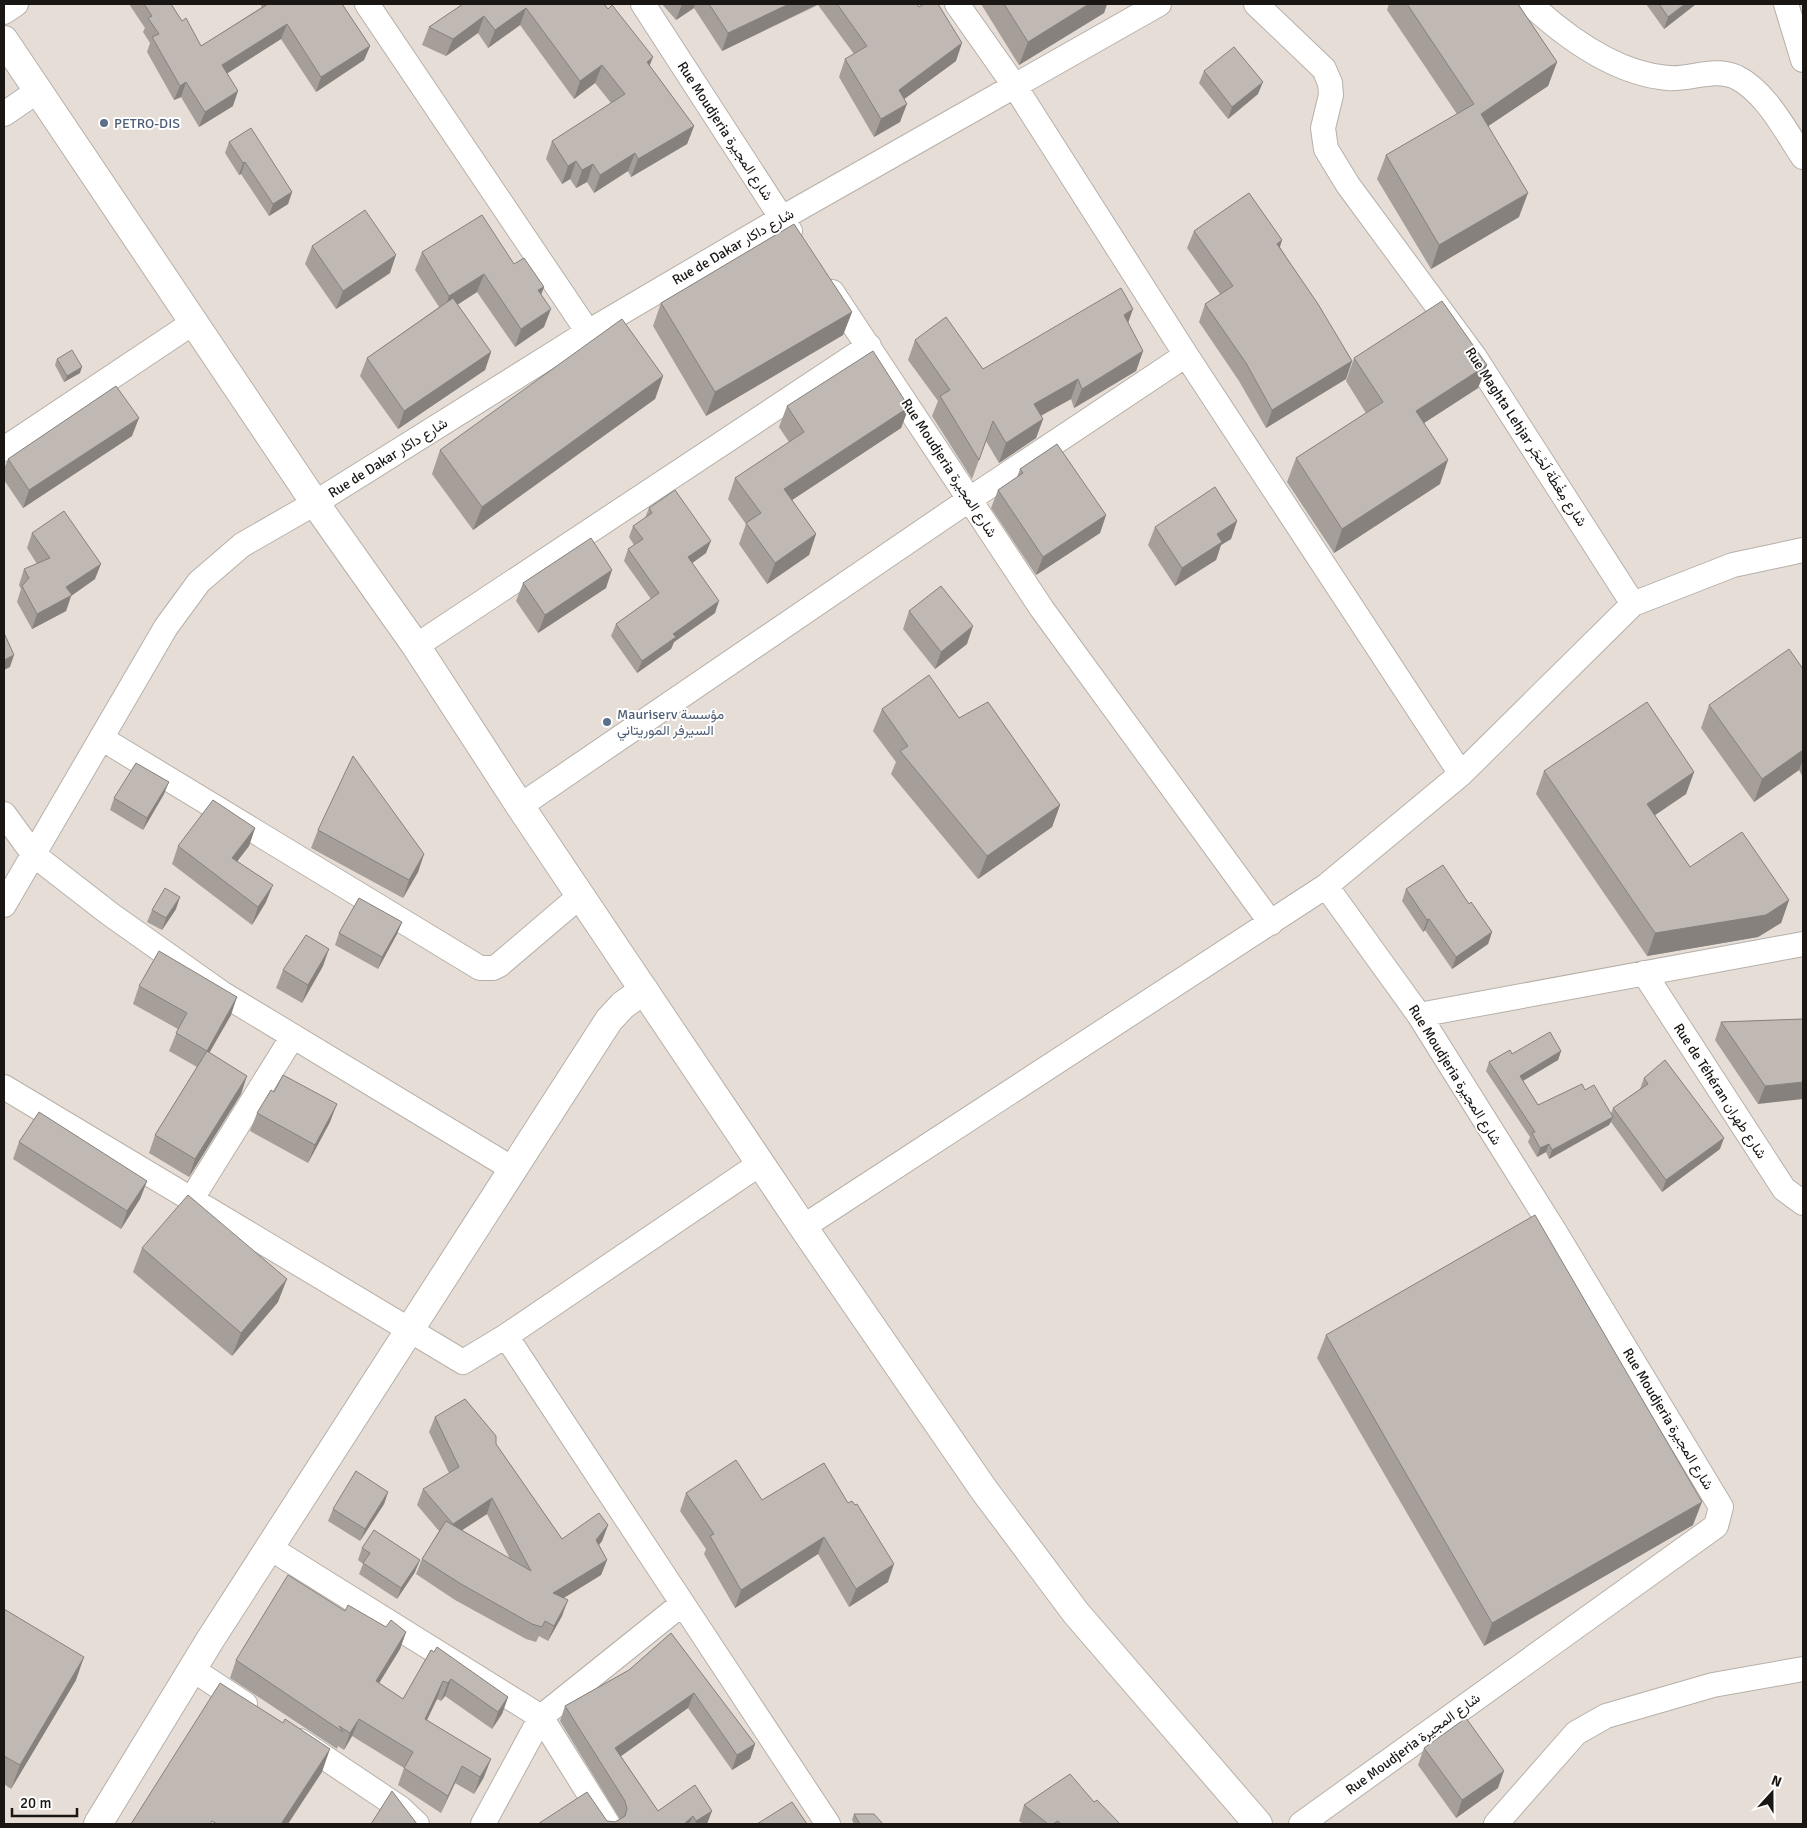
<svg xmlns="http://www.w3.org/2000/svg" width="1807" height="1828" font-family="Signika,Vazirmatn,sans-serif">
<rect width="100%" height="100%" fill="#e5ddd6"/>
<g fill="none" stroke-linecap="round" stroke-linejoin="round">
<defs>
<path id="minor" d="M367,4L588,332
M643,4L790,231
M957,4L1014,85L1186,355L1461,774
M1256,4L1324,69L1330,83L1331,95L1323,128L1326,149L1348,185L1474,356L1633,604
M1530,4C1567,38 1617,74 1668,78C1690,80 1714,67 1736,77C1766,92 1785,130 1803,157
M1786,4L1803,60
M4,12L16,4
M4,114L39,90
M832,292L1042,609L1271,923
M4,449L194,322
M416,646L869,346
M101,738L480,968H493L499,965L580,896
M520,806L970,499L1186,355
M4,814L34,855L110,914L223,994L513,1169
M4,905L166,627L199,582L242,545L315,503L588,332L782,218L1159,4
M1644,973L1784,1189L1803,1203
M1419,1015L1803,944
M4,1087L463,1362L506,1336L761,1163
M191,1200L293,1036
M803,1227L1326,886L1461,774L1633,604L1733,565L1803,550
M506,1336L828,1824
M270,1548L541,1717L608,1824
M192,1669L245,1704
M300,1741L400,1808L417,1824
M483,1824L541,1717L682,1604
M1301,1824L1716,1526L1721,1507L1555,1232L1419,1015L1326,886
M1496,1824L1576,1733L1606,1716L1713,1685L1803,1669"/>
<path id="tertiary" d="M98,1824L210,1640L609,1020L623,1005L644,990"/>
<path id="secondary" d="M4,40L315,503L416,646L520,806L803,1227L984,1490L1076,1613L1258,1824"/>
</defs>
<use href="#minor" stroke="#b7b0a9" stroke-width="26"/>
<use href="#tertiary" stroke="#b7b0a9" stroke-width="30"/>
<use href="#secondary" stroke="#b7b0a9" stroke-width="30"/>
<use href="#minor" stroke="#fff" stroke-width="24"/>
<use href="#tertiary" stroke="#fff" stroke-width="28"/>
<use href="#secondary" stroke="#fff" stroke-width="28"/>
</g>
<path fill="#a59e99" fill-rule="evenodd" d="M129,4H171L182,21L201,46L262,7L260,4H342L370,46L364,60L316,92L281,39L227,73L233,106L199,127L181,97L174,100L147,52L150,43L143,32L145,28Z
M463,4H604L694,126L687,144L631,177L628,171L594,193L587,182L576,188L570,179L562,184L546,159L552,141L611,103L595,83L574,99L520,25L488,48L478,33L446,56L422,45L429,27Z
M662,4H917L956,61L904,99L900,122L874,137L839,77L845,59L854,54L818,5L722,51L694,8L676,20Z
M981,4H1107L1104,13L1019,65Z
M1389,4H1518L1557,62L1548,86L1488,126L1519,217L1431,269L1377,179L1386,155L1457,114L1387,10Z
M1646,4H1696L1664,29Z
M1204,71L1258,94L1228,119L1199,83Z
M229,142L292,192L288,204L269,216L241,174L239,175L225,153Z
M1194,231L1282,240L1280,247L1352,361L1346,379L1266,428L1239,381L1199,322L1205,304L1220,294L1187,248Z
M312,246L390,273L336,309L305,264Z
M422,252L514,264L544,287L541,295L544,327L515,347L477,292L457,305L491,352L485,370L398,429L360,376L367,358L439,307L415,270Z
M661,303L852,312L843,335L706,416L653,326Z
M1128,323L1143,351L1136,371L1074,408L1071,399L1041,416L1043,419L1036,438L999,463L986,441L972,479L932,416L938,401L908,360L915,340L983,369Z
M1354,358L1487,365L1478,388L1424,423L1440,484L1334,553L1287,482L1296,458L1366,413L1346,381Z
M57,359L80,373L64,382L55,365Z
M663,376L655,399L473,530L432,474L440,450Z
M787,406L909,407L901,428L792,500L816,534L809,555L767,584L739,544L746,524L728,499L735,478L789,442L779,427Z
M132,436L23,508L4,480V469L8,459Z
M1020,469L1106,515L1100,533L1036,575L991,508L998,490L1017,477Z
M649,508L706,553L692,563L715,613L674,642L671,649L637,673L611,636L616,624L651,599L624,561L628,549L634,545L629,537L633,526L645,518Z
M1237,521L1231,539L1221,545L1216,560L1175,586L1148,545L1155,527Z
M32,533L95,579L71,596L66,611L32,629L17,602L21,589L19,585L24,569L37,564L27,548Z
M523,583L606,588L538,633L516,601Z
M909,611L967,644L935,669L903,629Z
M1803,669V777L1799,770L1754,802L1701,728L1709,705Z
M882,709L1060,805L1052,827L978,879L891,774L896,762L873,731Z
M1544,771L1694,772L1686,794L1655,815L1690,867L1789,900L1781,923L1758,937L1647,956L1536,794Z
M164,794L143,830L110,810L114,798Z
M255,828L249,846L237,861L266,902L252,925L172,864L178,846Z
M318,830L424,854L418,872L403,898L311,848Z
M1406,889L1469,904L1492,932L1488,944L1452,969L1425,930L1423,932L1402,901Z
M176,909L162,930L147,922L152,910Z
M402,922L397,934L378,969L335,945L339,933Z
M323,966L302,1003L276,988L283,970Z
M139,986L231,1015L209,1053L241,1094L189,1177L149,1153L155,1135L197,1067L169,1051L178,1029L133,1004Z
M1803,1019L1758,1104L1715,1040L1721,1022Z
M1561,1051L1558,1060L1523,1081L1538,1105L1585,1090L1611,1114L1613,1108L1640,1089L1644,1078L1720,1149L1662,1192L1611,1122L1609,1125L1549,1159L1546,1152L1537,1157L1528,1142L1530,1137L1486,1071L1489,1062Z
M257,1113L330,1122L308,1163L250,1131Z
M19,1142L147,1181L140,1199L121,1229L13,1159Z
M142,1248L278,1302L232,1356L133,1272Z
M1326,1335L1693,1525L1484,1646L1317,1358Z
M435,1417L496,1444L562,1539L608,1525L602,1541L599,1545L607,1560L601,1575L564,1598L562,1616L548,1641L539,1636L536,1642L526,1639L455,1600L416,1574L422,1559L439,1531L417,1505L423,1489L449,1473L429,1432ZM487,1514L510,1559L462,1530Z
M824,1463L888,1582L849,1607L818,1554L735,1608L704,1554L706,1549L680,1511L686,1493L762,1500Z
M388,1492L384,1504L360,1541L328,1521L333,1509Z
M362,1548L415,1572L397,1599L359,1574L363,1564L358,1560Z
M4,1609L76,1680L11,1789L4,1784Z
M345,1611L386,1627L406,1632L400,1649L379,1683L403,1699L431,1650L508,1697L502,1714L492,1729L445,1696L441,1701L437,1699L426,1720L484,1777L474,1794L455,1783L441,1813L398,1785L404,1768L352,1736L344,1750L338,1746L337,1749L230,1678L236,1660Z
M671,1633L755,1744L750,1759L732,1770L688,1708L621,1756L658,1811L695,1785L707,1824H538L607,1821L615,1822L620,1819L560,1721L565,1706L629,1670Z
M1424,1748L1498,1788L1456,1818L1418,1765Z
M1094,1802L1120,1824H1023L1019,1821L1024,1805Z
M854,1814L883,1824H854L852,1820Z"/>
<path fill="#86817d" d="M682,4H695L694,8L676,20Z
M789,4H818L722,51L728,33Z
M1089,4H1107L1104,13L1019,65L1028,42Z
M1685,4H1696L1664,29L1668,17Z
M526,8L520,25L488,48L495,30Z
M484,16L478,33L446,56L453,39Z
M287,24L281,39L217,80L222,65Z
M962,43L956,61L892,108L899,90Z
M370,46L364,60L316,92L321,77Z
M653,57L646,75L647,62Z
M1557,62L1548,86L1472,137L1481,114Z
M602,65L595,83L574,99L580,81Z
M186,82L181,97L174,100L180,86Z
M1263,82L1258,94L1228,119L1232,107Z
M238,91L233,106L199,127L205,112Z
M907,104L900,122L874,137L881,119Z
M694,126L687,144L631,177L638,159Z
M635,153L628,171L594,193L600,175Z
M576,161L570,179L562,184L568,166Z
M245,162L241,174L239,175L243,163Z
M593,164L587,182L576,188L582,170Z
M292,192L288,204L269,216L273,204Z
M1528,193L1519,217L1431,269L1439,245Z
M1282,240L1276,258L1277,244Z
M396,255L390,273L336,309L343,291Z
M484,274L477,292L443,314L449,296Z
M544,287L537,304L538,290Z
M551,309L544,327L515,347L521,329Z
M1133,309L1126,329L1124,315Z
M852,312L843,335L706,416L715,392Z
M1143,351L1136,371L1074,408L1082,389Z
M491,352L485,370L398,429L404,411Z
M1352,361L1346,379L1266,428L1272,410Z
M1487,365L1478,388L1407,434L1416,411Z
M82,367L80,373L64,382L67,376Z
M663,376L655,399L473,530L482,507Z
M1078,379L1071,399L1027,423L1034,404Z
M909,407L901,428L777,510L784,489Z
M139,418L132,436L23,508L29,490Z
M1043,419L1036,438L999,463L1006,443Z
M1448,460L1440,484L1334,553L1342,529Z
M1106,515L1100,533L1036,575L1043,557Z
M1237,521L1231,539L1221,545L1216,560L1175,586L1182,568L1217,534Z
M816,534L809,555L767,584L775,563Z
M711,541L706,553L684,569L688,557Z
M101,564L95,579L71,596L66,611L32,629L37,614L66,587Z
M612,570L606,588L538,633L545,615Z
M719,601L715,613L674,642L671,649L637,673L642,661L673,634Z
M973,626L967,644L935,669L941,652Z
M14,655L10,667L4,670V660Z
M1803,750V759L1799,770L1754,802L1762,779Z
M1694,772L1686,794L1639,826L1647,804Z
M169,782L164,794L143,830L147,818Z
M1060,805L1052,827L978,879L987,856Z
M255,828L249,846L226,876L232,858Z
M424,854L418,872L403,898L409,880Z
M273,885L266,902L252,925L258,907Z
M180,897L176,909L162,930L166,918Z
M1789,900L1781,923L1758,937L1647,956L1655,933Z
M1429,919L1425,930L1423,932L1427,920Z
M402,922L397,934L378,969L382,957Z
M1492,932L1488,944L1452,969L1456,957Z
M329,949L323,966L302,1003L308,985Z
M237,997L231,1015L200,1069L207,1051Z
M1561,1051L1558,1060L1517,1084L1520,1076Z
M247,1076L241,1094L189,1177L195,1159Z
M1803,1082V1099L1758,1104L1765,1086Z
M337,1104L330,1122L308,1163L315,1145Z
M1613,1117L1609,1125L1549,1159L1552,1150Z
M1724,1138L1720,1149L1662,1192L1666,1180Z
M1549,1144L1546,1152L1537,1157L1540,1148Z
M147,1181L140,1199L121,1229L127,1211Z
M287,1279L278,1302L232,1356L241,1333Z
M388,1492L384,1504L360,1541L365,1529Z
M492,1498L487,1514L447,1540L453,1524Z
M1702,1502L1693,1525L1484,1646L1492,1623Z
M608,1525L602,1541L590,1555L596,1540Z
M824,1537L818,1554L735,1608L741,1590Z
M420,1560L415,1572L397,1599L401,1588Z
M607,1560L601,1575L547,1608L553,1593Z
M894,1564L888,1582L849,1607L856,1589Z
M568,1600L562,1616L548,1641L554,1626Z
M406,1632L400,1649L370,1698L376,1681Z
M84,1657L76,1680L11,1789L20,1765Z
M451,1679L445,1696L441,1701L448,1683Z
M443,1681L437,1699L419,1737L425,1719Z
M694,1693L688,1708L610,1764L615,1748Z
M508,1697L502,1714L492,1729L498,1712Z
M359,1719L352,1736L344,1750L350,1733Z
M755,1744L750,1759L732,1770L737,1755Z
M330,1749L322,1772L288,1824H281Z
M491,1759L484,1777L474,1794L480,1777Z
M462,1766L455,1783L441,1813L448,1796Z
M1504,1771L1498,1788L1456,1818L1462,1800Z
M712,1811L707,1824H695L696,1821Z
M693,1816L689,1824H684Z"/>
<path fill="#c0b8b2" stroke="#86817d" d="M144,4H171L182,21L186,18L201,46L268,4H342L370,46L321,77L287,24L222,65L238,91L205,112L186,82L180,86L152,37L159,34L148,18L152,16Z
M463,4H604L608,9L612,5L653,57L647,62L694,126L638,159L635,153L600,175L593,164L582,170L576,161L568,166L552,141L625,94L602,65L580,81L526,8L495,30L484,16L453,39L429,27Z
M709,4H789L728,33Z
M837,4H917L919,7L924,4H938L962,43L899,90L907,104L881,119L845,59L867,46Z
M1004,4H1089L1028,42Z
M1407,4H1518L1557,62L1481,114L1528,193L1439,245L1386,155L1474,104Z
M1659,4H1685L1668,17Z
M1234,47L1263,82L1232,107L1204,71Z
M251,128L292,192L273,204L245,162L243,163L229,142Z
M1249,193L1282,240L1277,244L1318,304L1352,361L1272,410L1246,363L1205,304L1233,286L1194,231Z
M365,210L396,255L343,291L312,246Z
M482,215L514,264L524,258L544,287L538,290L551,309L521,329L484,274L449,296L422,252Z
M794,224L852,312L715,392L661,303Z
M1121,288L1133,309L1124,315L1143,351L1082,389L1078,379L1034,404L1043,419L1006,443L993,421L979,460L940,396L950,390L915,340L946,317L983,369Z
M453,298L491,352L404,411L367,358Z
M1442,301L1487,365L1416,411L1448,460L1342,529L1296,458L1383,402L1354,358Z
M622,319L663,376L482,507L440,450Z
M72,350L82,367L67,376L57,359Z
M873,351L909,407L784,489L816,534L775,563L746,523L761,513L735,478L804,432L787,406Z
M116,386L139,418L29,490L8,459Z
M1057,444L1106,515L1043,557L998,490L1023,473L1020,469Z
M1215,487L1237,521L1217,534L1222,542L1182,568L1155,527Z
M675,490L711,541L688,557L719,601L673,634L676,637L642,661L616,624L659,593L628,549L643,539L633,526L652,513L649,508Z
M64,511L101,564L66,587L72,595L37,614L22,586L29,578L24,569L50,558L32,533Z
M591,538L612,570L545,615L523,583Z
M941,586L973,626L941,652L909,611Z
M4,633L14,655L4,660Z
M1789,649L1803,669V750L1762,779L1709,705Z
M929,675L959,718L988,702L1060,805L987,856L900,751L908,746L882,709Z
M1647,702L1694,772L1647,804L1690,867L1742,832L1789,900L1766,915L1655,933L1544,771Z
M353,756L424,854L409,880L318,830Z
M136,763L169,782L147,818L114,798Z
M213,800L255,828L232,858L273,885L258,907L178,846Z
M1443,865L1469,904L1471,902L1492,932L1456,957L1429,919L1427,920L1406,889Z
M165,888L180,897L166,918L152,910Z
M359,898L402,922L382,957L339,933Z
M306,935L329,949L308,985L283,970Z
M159,951L237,997L207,1051L176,1033L187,1013L139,986Z
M1803,1019V1082L1765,1086L1721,1022Z
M1550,1032L1561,1051L1520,1076L1538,1105L1582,1084L1585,1090L1594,1085L1613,1117L1552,1150L1549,1144L1540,1148L1532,1133L1535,1132L1489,1062L1510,1050L1512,1054Z
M207,1051L247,1076L195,1159L155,1135Z
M1665,1060L1724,1138L1666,1180L1613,1108L1648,1084L1644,1078Z
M283,1075L337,1104L315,1145L257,1113L271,1090L274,1092Z
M39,1112L147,1181L127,1211L19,1142Z
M188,1195L287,1279L241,1333L142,1248Z
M1535,1215L1702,1502L1492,1623L1326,1335Z
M465,1399L496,1436V1444L562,1539L599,1513L608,1525L596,1540L607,1560L553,1593L568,1600L554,1626L545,1621L542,1627L532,1624L461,1584L422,1559L446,1521L531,1571L492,1498L453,1524L423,1489L459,1467L435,1417Z
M736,1460L762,1500L824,1463L848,1503L852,1501L855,1505L857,1504L894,1564L856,1589L824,1537L741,1590L710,1536L714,1534L686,1493Z
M356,1471L388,1492L365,1529L333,1509Z
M374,1530L420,1560L401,1588L363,1563L370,1553L362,1548Z
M288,1575L345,1611L348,1605L386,1627L391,1620L406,1632L376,1681L403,1699L431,1650L434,1652L437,1647L508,1697L498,1712L451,1679L448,1683L443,1681L425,1719L491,1759L480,1777L462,1766L448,1796L404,1768L413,1752L359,1719L350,1733L339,1726L343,1732L236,1660Z
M4,1609L84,1657L20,1765L4,1756Z
M671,1633L755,1744L737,1755L694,1693L615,1748L658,1811L695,1785L712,1811L696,1821L693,1816L684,1824H538L587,1792L607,1821L615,1822L625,1816L627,1809L625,1801L565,1706L629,1670Z
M220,1683L283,1723L285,1719L330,1749L281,1824H217L212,1821L210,1824H131Z
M1466,1718L1504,1771L1462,1800L1424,1748Z
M1070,1774L1094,1802L1097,1800L1120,1824H1061L1058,1821L1053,1824H1048L1024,1805Z
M392,1791L417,1824H371Z
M792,1802L807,1824H757Z
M854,1814H874L883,1824H860Z"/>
<g fill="#5c6f8a" stroke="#fff" stroke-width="2">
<circle cx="104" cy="123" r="5"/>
<circle cx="607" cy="722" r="5"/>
</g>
<g text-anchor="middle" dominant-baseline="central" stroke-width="4" stroke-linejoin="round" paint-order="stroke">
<g font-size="14" fill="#4e5e75" stroke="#fff" text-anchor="start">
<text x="114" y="123">PETRO-DIS</text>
<text x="617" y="714">Mauriserv مؤسسة<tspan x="617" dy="16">السيرفر الموريتاني</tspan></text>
</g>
<g font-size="14" fill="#191614" stroke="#fff">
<text transform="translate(725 131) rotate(57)">Rue Moudjeria شارع المجيرة</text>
<text transform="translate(733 247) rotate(-30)">Rue de Dakar شارع داكار</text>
<text transform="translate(1526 437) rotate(57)">Rue Maghta Lehjar شارع مِغْطَة لَحْجَر</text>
<text transform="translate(388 458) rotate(-32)">Rue de Dakar شارع داكار</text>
<text transform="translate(949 468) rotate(57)">Rue Moudjeria شارع المجيرة</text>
<text transform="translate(1455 1075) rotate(58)">Rue Moudjeria شارع المجيرة</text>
<text transform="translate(1720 1091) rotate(57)">Rue de Téhéran شارع طهران</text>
<text transform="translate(1668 1419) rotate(59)">Rue Moudjeria شارع المجيرة</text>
<text transform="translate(1413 1744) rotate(-36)">Rue Moudjeria شارع المجيرة</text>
</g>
</g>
<rect width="1807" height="1828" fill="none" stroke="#191614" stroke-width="10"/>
<g transform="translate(1772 1793) rotate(21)" stroke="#ffffff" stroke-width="4" paint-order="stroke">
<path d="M0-4L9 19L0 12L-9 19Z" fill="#191614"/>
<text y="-8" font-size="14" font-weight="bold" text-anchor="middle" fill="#191614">N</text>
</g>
<path d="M12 1808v8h65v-8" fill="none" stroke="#191614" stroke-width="2.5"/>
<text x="20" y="1808" font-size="15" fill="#191614" stroke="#ffffff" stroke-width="4" paint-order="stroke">20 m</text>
</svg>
